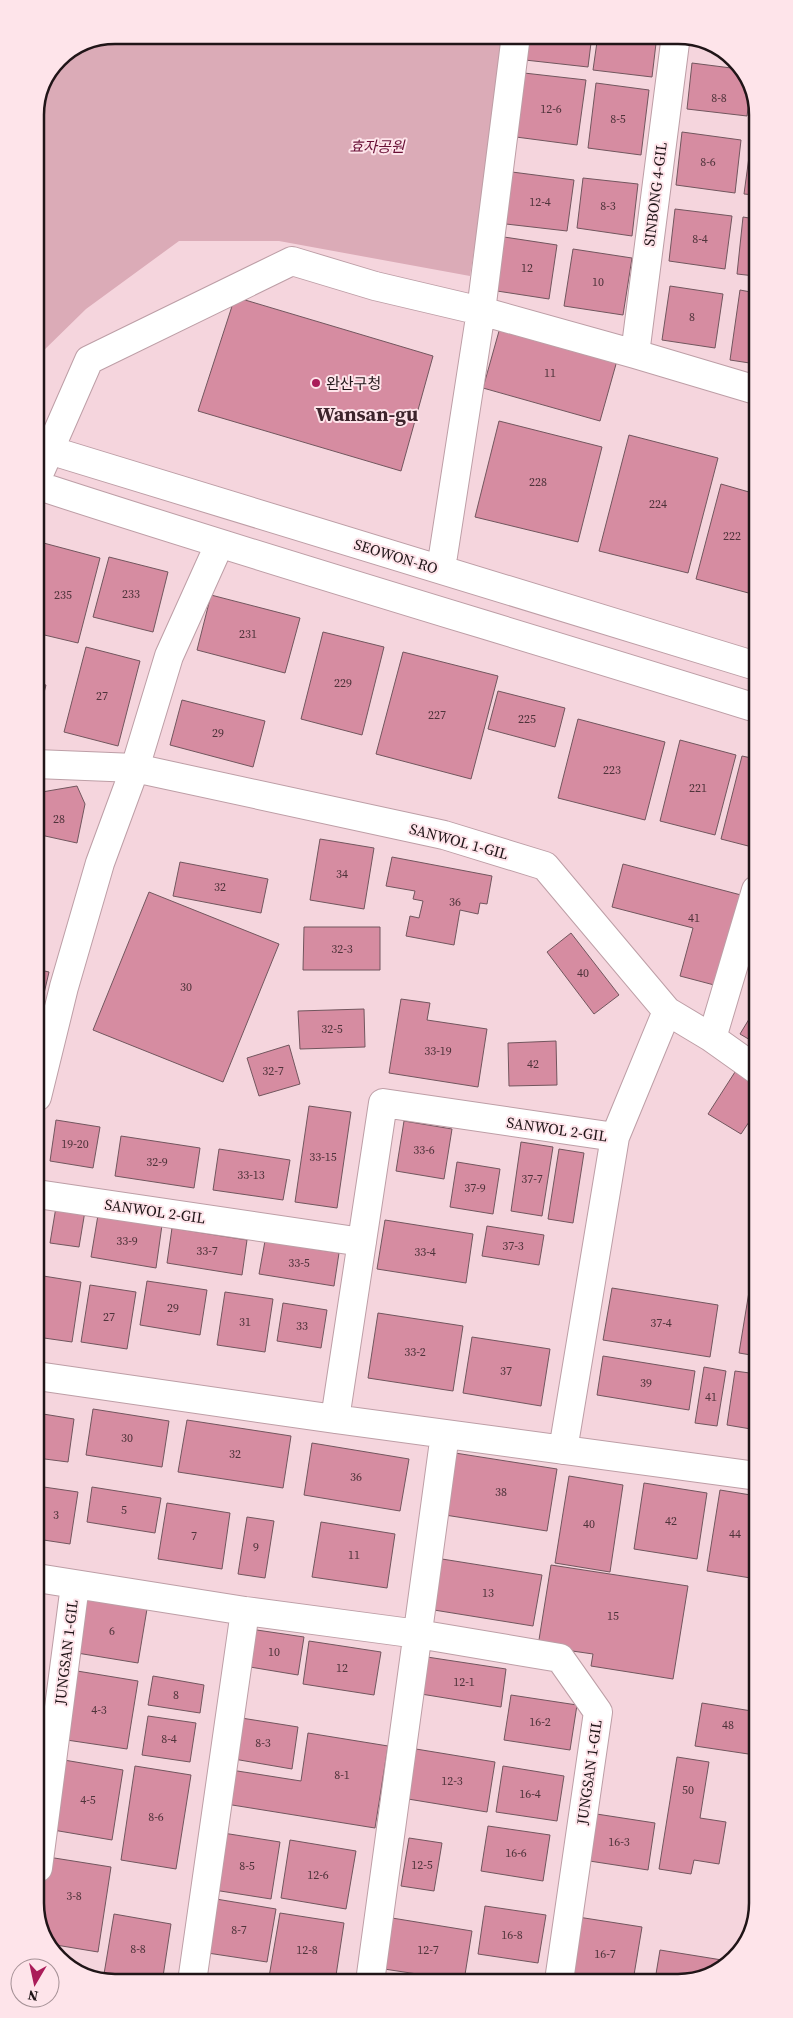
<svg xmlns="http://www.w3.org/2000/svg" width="793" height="2018" font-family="'Source Serif 4','Noto Sans KR',serif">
<rect width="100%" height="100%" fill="#f5d5dd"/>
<path fill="#dbabb7" d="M114,35H508L470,276L279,241H179L86,309L36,358L35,109L58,58Z"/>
<path fill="#d68ca1" stroke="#72565e" d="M528,35H592L588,67L525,60Z
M598,35H657L652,77L593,70Z
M692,63L739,69L751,87L747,116L687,109Z
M524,73L586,80L577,145L516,137Z
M596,83L649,90L641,155L588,148Z
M682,132L741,140L735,193L676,185Z
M751,142L755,143V195L744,194Z
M512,172L574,180L567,231L506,224Z
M583,178L638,184L632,236L577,228Z
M675,209L732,216L725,269L669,261Z
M743,217L755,219V276L737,274Z
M504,237L557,245L549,299L497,291Z
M573,249L632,258L623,315L564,306Z
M670,286L723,294L715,348L662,340Z
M740,290L756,293V364L730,360Z
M235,297L433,356L401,471L198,411Z
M501,324L618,357L600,421L483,388Z
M499,421L602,447L578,542L475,517Z
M629,435L718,458L688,573L599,551Z
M721,484L756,494V595L696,579Z
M36,541L100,558L78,643L36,633Z
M109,557L168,572L153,632L93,617Z
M211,595L300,618L285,673L197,650Z
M323,632L384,647L362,735L301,719Z
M86,647L140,661L118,746L64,732Z
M403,652L498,676L471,779L376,754Z
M36,683L46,685L36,724Z
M498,691L565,708L555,747L488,729Z
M182,700L265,721L253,767L170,745Z
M578,719L665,742L645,820L558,798Z
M680,740L736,755L715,835L660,821Z
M742,756L756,759V848L721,839Z
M77,786L85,804L77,843L36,834V793Z
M320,839L374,848L364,909L310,900Z
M392,857L492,876L487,904L480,903L478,914L460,910L454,945L406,936L410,916L419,918L423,901L413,899L415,891L386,886Z
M180,862L268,879L261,913L173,896Z
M623,864L741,895L718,986L680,976L693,928L612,907Z
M149,892L279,944L223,1082L93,1030Z
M304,927H380V970H303Z
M571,933L619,995L594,1014L547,952Z
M36,969L49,972L38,1019H36Z
M401,999L430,1003L427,1020L487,1029L478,1087L389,1073Z
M757,1006V1044L740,1034Z
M364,1009L365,1047L300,1049L298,1011Z
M556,1041L557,1085L509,1086L508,1043Z
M289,1045L300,1084L259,1096L247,1058Z
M735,1072L757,1086V1110L741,1134L708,1114Z
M309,1106L351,1112L337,1208L295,1202Z
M56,1120L100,1127L93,1168L50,1161Z
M404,1121L452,1129L444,1179L396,1171Z
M121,1136L200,1148L194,1188L115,1176Z
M521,1142L553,1147L542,1216L511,1211Z
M219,1149L290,1160L283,1200L213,1190Z
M559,1149L584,1153L573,1223L548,1219Z
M457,1162L500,1169L493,1214L450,1207Z
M56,1207L85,1211L79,1247L50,1243Z
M98,1215L162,1225L156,1268L91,1257Z
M385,1220L473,1234L466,1283L377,1269Z
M487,1226L544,1235L539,1265L482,1256Z
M172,1228L247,1240L242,1275L167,1263Z
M265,1241L339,1253L334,1286L259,1274Z
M755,1255L757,1256V1356L739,1353Z
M37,1275L81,1282L72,1342L37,1337Z
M147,1281L207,1290L200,1335L140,1325Z
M90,1285L136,1292L127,1349L81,1342Z
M612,1288L718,1305L710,1357L603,1340Z
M225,1292L273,1299L265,1352L217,1345Z
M283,1303L327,1310L321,1348L277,1341Z
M378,1313L463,1326L453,1391L368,1378Z
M472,1337L550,1349L541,1406L463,1393Z
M603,1356L695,1371L689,1410L597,1395Z
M704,1367L726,1371L717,1426L695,1423Z
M735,1371L757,1374V1430L727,1425Z
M93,1409L169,1421L162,1467L86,1455Z
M37,1413L74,1419L68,1462L37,1458Z
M187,1420L291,1436L283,1488L178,1472Z
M312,1443L409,1459L400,1511L304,1495Z
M455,1453L557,1469L547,1531L445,1515Z
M569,1476L623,1485L610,1572L555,1563Z
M644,1483L707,1493L697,1559L634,1549Z
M37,1486L78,1492L70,1544L37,1539Z
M92,1487L161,1498L155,1533L87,1522Z
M720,1490L757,1496V1579L707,1571Z
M167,1503L230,1513L222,1569L158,1559Z
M247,1517L274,1521L265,1578L238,1574Z
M321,1522L395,1534L387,1588L312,1577Z
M442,1559L542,1575L533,1626L434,1610Z
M551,1565L688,1586L673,1679L591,1666L593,1654L538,1646Z
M85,1599L147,1609L138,1663L77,1653Z
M250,1629L304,1637L298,1675L244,1666Z
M309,1641L381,1652L374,1695L303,1684Z
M427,1657L506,1669L501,1707L421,1694Z
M71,1670L138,1681L127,1749L60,1739Z
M153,1676L204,1685L200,1713L148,1705Z
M511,1695L577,1705L570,1750L504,1740Z
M702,1703L758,1712V1738L755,1755L695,1746Z
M148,1716L196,1723L190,1762L142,1755Z
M235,1717L298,1727L292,1769L228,1758Z
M308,1733L388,1746L375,1828L226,1804L231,1770L301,1781Z
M416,1749L495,1762L487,1812L408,1799Z
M677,1757L709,1762L700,1818L726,1822L719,1864L694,1860L691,1874L659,1869Z
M64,1760L123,1770L112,1840L53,1830Z
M135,1766L191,1775L176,1869L121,1860Z
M503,1766L564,1776L557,1821L496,1812Z
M590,1813L655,1823L648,1870L583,1860Z
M488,1826L550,1835L543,1881L481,1871Z
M223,1833L280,1842L271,1899L214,1890Z
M409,1838L442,1843L434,1891L401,1886Z
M290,1840L356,1851L346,1909L281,1898Z
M48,1857L111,1867L98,1952L50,1944L38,1925Z
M210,1898L276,1909L267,1962L201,1952Z
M485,1906L546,1915L538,1963L478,1954Z
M280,1913L344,1923L335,1982H302L269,1977Z
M114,1914L171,1924L162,1983L104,1974Z
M578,1917L642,1927L633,1981H567Z
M392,1918L472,1931L464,1981L384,1969Z
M660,1950L722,1960L721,1966L699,1980H655Z
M477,1976L507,1981H476Z"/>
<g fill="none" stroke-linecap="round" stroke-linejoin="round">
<defs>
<path id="minor" d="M635,354L676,35
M36,446L756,666
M36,481L89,360L292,261L375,286L481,311L635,354L756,390
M36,485C275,563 516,633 756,708
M443,556L481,311L516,35
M36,764L135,768L444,835L545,866L667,1011L712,1038L757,1070
M712,1038L756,890
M37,1097L64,987L100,863L135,768L169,656L219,545
M37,1194L362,1242
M37,1376L335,1419L757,1476
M335,1419L383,1103L615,1137
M563,1450L615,1137L667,1011
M37,1578L245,1611L418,1634L560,1658L598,1712L559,1981
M38,1868L75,1585
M192,1982L245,1611
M370,1982L445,1434"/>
</defs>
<use href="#minor" stroke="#bd9ea6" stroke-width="30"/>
<use href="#minor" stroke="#fff" stroke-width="28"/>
</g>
<circle fill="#aa1c59" stroke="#fee4ea" stroke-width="2" cx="316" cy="383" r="5"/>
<g text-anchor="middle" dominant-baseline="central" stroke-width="4" stroke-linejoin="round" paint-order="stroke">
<g font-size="12" fill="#4e333a">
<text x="719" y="98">8-8</text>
<text x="551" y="109">12-6</text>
<text x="618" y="119">8-5</text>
<text x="708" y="162">8-6</text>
<text x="540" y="202">12-4</text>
<text x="608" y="206">8-3</text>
<text x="700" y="239">8-4</text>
<text x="527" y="268">12</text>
<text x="598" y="282">10</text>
<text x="692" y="317">8</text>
<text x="550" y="373">11</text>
<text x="538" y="482">228</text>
<text x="658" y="504">224</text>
<text x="732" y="536">222</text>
<text x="131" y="594">233</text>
<text x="63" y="595">235</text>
<text x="248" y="634">231</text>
<text x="343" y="683">229</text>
<text x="102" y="696">27</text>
<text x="437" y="715">227</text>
<text x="527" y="719">225</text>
<text x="218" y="733">29</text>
<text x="612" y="770">223</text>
<text x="698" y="788">221</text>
<text x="59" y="819">28</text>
<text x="342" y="874">34</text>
<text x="220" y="887">32</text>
<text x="455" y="902">36</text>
<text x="694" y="918">41</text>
<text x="342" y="949">32-3</text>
<text x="583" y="973">40</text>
<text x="186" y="987">30</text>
<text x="332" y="1029">32-5</text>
<text x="438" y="1051">33-19</text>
<text x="533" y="1064">42</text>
<text x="273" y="1071">32-7</text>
<text x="75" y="1144">19-20</text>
<text x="424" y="1150">33-6</text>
<text x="323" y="1157">33-15</text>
<text x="157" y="1162">32-9</text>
<text x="251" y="1175">33-13</text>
<text x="532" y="1179">37-7</text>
<text x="475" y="1188">37-9</text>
<text x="127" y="1241">33-9</text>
<text x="513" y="1246">37-3</text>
<text x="207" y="1251">33-7</text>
<text x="425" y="1252">33-4</text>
<text x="299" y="1263">33-5</text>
<text x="173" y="1308">29</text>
<text x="109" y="1317">27</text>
<text x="245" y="1322">31</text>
<text x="661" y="1323">37-4</text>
<text x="302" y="1326">33</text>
<text x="415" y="1352">33-2</text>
<text x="506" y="1371">37</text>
<text x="646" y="1383">39</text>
<text x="711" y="1397">41</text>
<text x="127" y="1438">30</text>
<text x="235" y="1454">32</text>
<text x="356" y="1477">36</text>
<text x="501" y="1492">38</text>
<text x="124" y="1510">5</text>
<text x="56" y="1515">3</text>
<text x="671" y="1521">42</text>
<text x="589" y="1524">40</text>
<text x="735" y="1534">44</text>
<text x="194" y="1536">7</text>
<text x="256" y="1547">9</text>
<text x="354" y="1555">11</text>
<text x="488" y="1593">13</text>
<text x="613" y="1616">15</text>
<text x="112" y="1631">6</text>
<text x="274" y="1652">10</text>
<text x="342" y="1668">12</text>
<text x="464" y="1682">12-1</text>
<text x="176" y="1695">8</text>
<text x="99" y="1710">4-3</text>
<text x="540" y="1722">16-2</text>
<text x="728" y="1725">48</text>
<text x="169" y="1739">8-4</text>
<text x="263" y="1743">8-3</text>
<text x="342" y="1775">8-1</text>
<text x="452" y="1781">12-3</text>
<text x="688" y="1790">50</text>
<text x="530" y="1794">16-4</text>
<text x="88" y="1800">4-5</text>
<text x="156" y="1817">8-6</text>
<text x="619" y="1842">16-3</text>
<text x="516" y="1853">16-6</text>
<text x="422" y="1865">12-5</text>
<text x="247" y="1866">8-5</text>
<text x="318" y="1875">12-6</text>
<text x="74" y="1896">3-8</text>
<text x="239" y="1930">8-7</text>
<text x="512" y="1935">16-8</text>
<text x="138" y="1949">8-8</text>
<text x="307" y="1950">12-8</text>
<text x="428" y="1950">12-7</text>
<text x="605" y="1954">16-7</text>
</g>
<g font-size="15" font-style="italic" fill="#670e34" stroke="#fee4ea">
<text x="377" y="146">효자공원</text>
</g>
<g font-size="15" fill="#201518" stroke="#fee4ea">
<text transform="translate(655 194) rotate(-83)">SINBONG 4-GIL</text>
<text transform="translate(396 556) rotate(17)">SEOWON-RO</text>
<text transform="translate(459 841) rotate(15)">SANWOL 1-GIL</text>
<text transform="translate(557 1129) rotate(8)">SANWOL 2-GIL</text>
<text transform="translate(155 1211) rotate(8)">SANWOL 2-GIL</text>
<text transform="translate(66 1652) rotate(-83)">JUNGSAN 1-GIL</text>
<text transform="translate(589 1772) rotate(-82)">JUNGSAN 1-GIL</text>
</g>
<g font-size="15" fill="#201518" stroke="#fee4ea" text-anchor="start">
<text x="326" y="383">완산구청</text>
</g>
<g font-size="20" font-weight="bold" fill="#3c242b" stroke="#fee4ea">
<text x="367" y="414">Wansan-gu</text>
</g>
</g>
<path d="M0 0H793V2018H0ZM115 44H678A71 71 0 0 1 749 115V1903A71 71 0 0 1 678 1974H115A71 71 0 0 1 44 1903V115A71 71 0 0 1 115 44Z" fill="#fee4ea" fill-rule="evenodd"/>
<path fill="none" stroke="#201518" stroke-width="2.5" d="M115 44H678A71 71 0 0 1 749 115V1903A71 71 0 0 1 678 1974H115A71 71 0 0 1 44 1903V115A71 71 0 0 1 115 44Z"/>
<g transform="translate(35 1983) rotate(189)"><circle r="24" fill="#fee4ea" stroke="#a59196"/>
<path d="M0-4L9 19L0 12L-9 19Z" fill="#aa1c59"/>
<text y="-8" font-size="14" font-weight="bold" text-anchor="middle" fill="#201518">N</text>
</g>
</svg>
